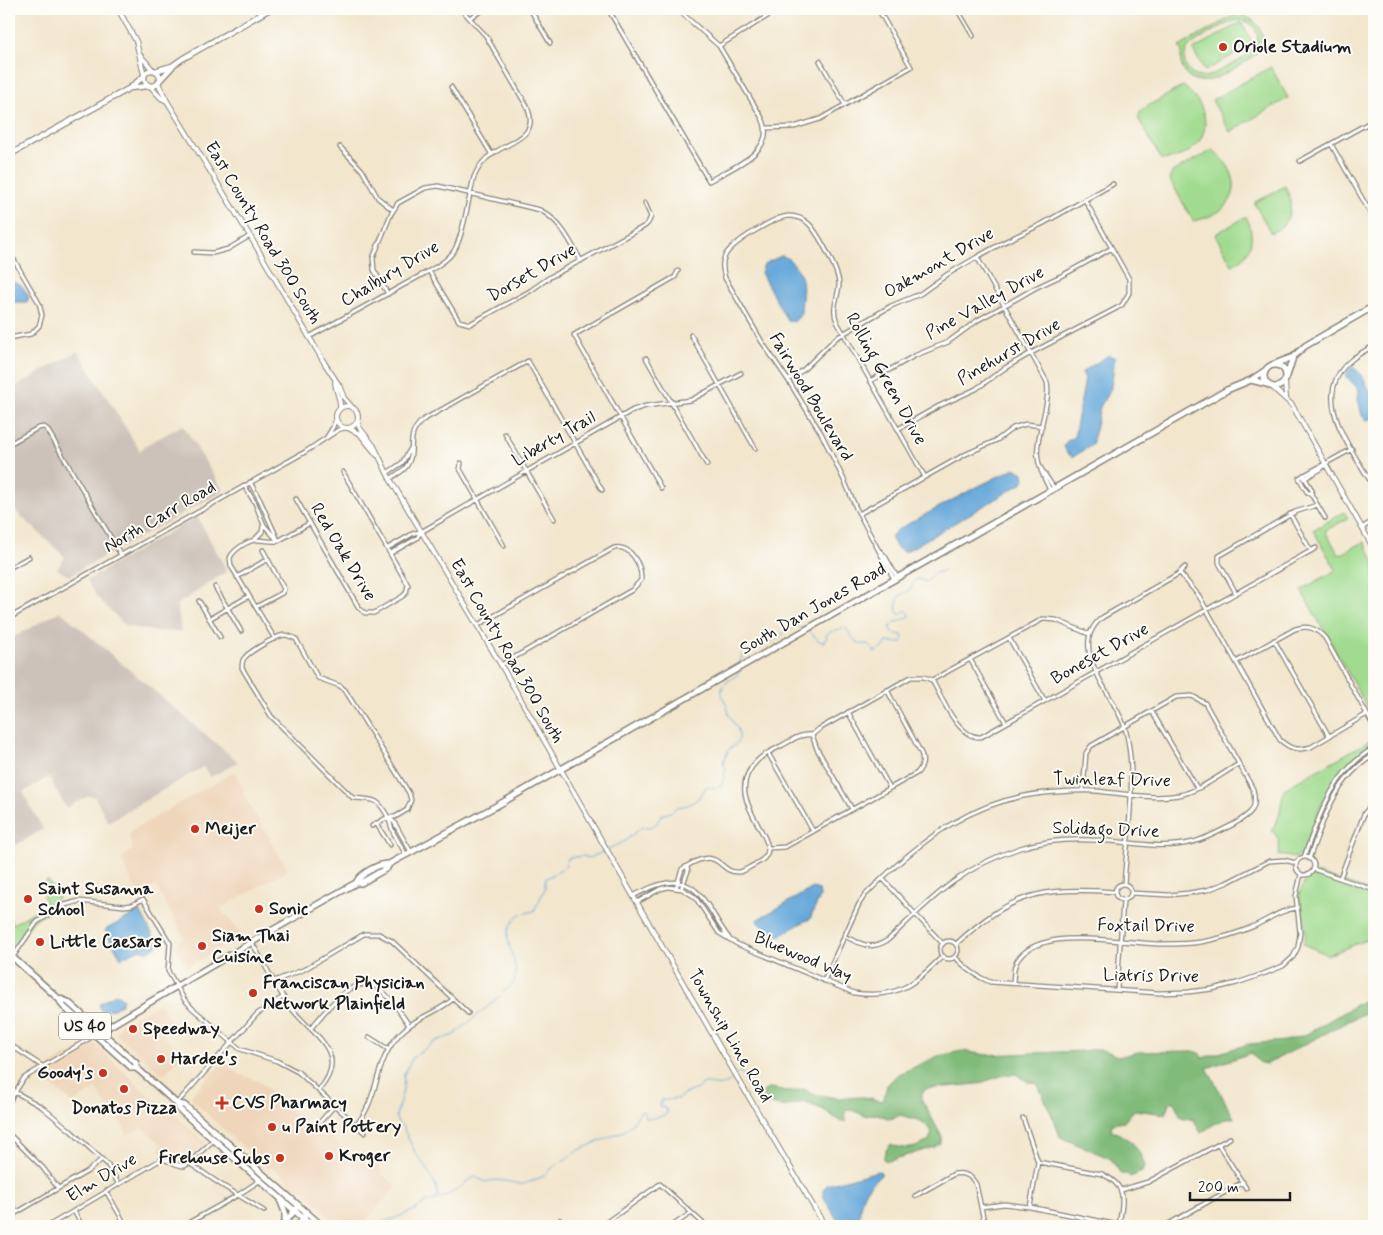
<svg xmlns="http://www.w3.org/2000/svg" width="1383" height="1235" font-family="Mynerve,sans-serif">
<rect width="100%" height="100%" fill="#fdfcf7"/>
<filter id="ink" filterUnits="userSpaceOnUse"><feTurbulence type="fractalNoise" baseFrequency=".02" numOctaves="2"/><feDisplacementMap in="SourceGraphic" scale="10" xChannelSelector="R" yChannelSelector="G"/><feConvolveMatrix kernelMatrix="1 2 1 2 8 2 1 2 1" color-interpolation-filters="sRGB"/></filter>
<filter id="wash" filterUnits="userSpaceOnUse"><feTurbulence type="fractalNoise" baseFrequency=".0096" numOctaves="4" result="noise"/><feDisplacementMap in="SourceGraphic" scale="20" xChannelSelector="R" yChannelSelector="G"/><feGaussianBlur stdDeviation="1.12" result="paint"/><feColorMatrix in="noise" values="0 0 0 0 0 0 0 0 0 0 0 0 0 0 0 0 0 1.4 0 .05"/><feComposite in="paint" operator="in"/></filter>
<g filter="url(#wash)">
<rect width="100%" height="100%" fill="#f2e6cd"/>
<path fill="#efd6bb" d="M234,772L244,789L243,794L288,870L221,908L225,916H228L240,933L238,935L239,937L187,967L176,947L178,944L177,942L184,937L156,886L139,896L121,860L123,856L131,851L133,847L129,837L131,831Z
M160,1003L172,1024L163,1035L182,1055L163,1075L116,1034L120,1025Z
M91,1043H94L144,1091L166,1107L206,1143L182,1165L166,1157L158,1149L162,1145L143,1127L128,1135L113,1108L109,1109L97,1089L72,1103L38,1074L63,1057Z
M224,1062L239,1074L260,1082L313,1130L319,1128L351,1155L355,1153L359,1155L363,1151L379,1166L382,1174L396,1186L362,1226H339L325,1214V1211L301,1190L299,1192L277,1171L271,1167L269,1169L227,1133L192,1099V1095L204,1081Z"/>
<path fill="#cdc2b9" d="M78,351L140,451L146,445L183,425L223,491L69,576L57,569L65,557L9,505V390Z
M197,516L227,571L177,605L181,631L158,632L126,626L97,597L87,580Z
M60,611L238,762L211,777L203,767L108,822L95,797L88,796L66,808L49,777L23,792L43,829L9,849V640Z"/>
<path fill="#a0db8f" stroke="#5e7c56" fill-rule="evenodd" d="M1242,11L1243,16C1259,20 1268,37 1258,51C1252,60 1215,81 1205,81C1197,82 1189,79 1185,72C1180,66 1180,58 1182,51L1179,47ZM1239,20C1246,21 1252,23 1255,29C1268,51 1231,64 1217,72C1213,74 1208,77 1203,77C1189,78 1180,62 1187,50C1192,41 1229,21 1239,20Z
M1241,22L1253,44L1205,71L1193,50Z
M1271,67L1288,98L1230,132L1212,100Z
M1183,86C1220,114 1208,156 1162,160L1138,118L1141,110Z
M1213,150C1249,180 1237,213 1193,221L1170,180L1172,172Z
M1285,186C1295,203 1291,225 1271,233L1255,205V202Z
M1246,217C1256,235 1252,257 1232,265L1216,236L1217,233Z
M1344,512L1348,518L1325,531L1339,555L1364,542L1374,561V719L1301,590L1336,570L1313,530Z
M1374,738V746C1329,773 1319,810 1302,855L1295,858L1279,855C1280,845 1280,838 1272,831L1279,816L1284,789Z
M1314,874H1320L1374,893V937L1328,955L1303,944L1306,934L1299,894L1307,877Z
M48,880L58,898L54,901L55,903L58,902V905L33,921L18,944L12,945L9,944V918L13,924L46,905L43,895L47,893L42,884Z"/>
<path fill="#80bb7a" stroke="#4e6c4b" d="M1374,994V1008L1267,1064L1260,1063L1251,1053L1207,1068L1234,1118C1221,1118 1211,1126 1201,1133L1194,1120L1181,1117L1175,1104L1171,1100L1166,1114L1134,1110L1124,1122L1112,1124L1111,1131C1131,1137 1137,1146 1145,1165L1142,1172L1130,1177L1127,1174H1121L1111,1159L1060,1137L1055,1122L1037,1083L1028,1082L1016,1074L1001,1076L977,1084L925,1089L921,1095L922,1100L942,1137L941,1142L935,1147L888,1161L884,1160C883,1154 887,1148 891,1144C904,1151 917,1149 929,1140L932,1133C922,1117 916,1121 901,1115L890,1119L877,1114L865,1116L852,1110L845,1111L846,1121L841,1122L824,1110L803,1102C785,1108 779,1108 762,1100L764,1091L771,1088L791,1092L804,1089L813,1094L837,1098L865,1097L881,1101L884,1098L887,1085L897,1075L938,1056L962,1051L987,1055L1083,1051C1097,1048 1106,1049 1118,1057L1138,1052L1193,1051L1200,1053L1202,1058L1249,1044L1285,1041L1305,1035Z"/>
<path fill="#66a8da" stroke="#41627b" d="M781,256C790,256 800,271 802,280C804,290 801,303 801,313L798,318L793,322L787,320L761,273L764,264Z
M9,281C20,283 24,287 29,297L27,302H9Z
M1109,355L1115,358L1111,388L1100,407L1092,445L1073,457L1067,453L1064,446L1067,441L1074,438L1085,379L1082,372Z
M1352,367C1359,368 1372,393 1374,401C1375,406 1374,413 1374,418L1367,420L1362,416L1358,399L1359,390L1346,376L1349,369Z
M1015,468L1023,473L1024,479L1021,484L905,552C896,549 894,545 891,536L897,530L967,492Z
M813,888L819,890L820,897L810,919C799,923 790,931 779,936L758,923V919Z
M140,911L158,945L148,952L140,949L121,958L105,930Z
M115,994L120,996L123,999L121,1004L114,1009L101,1010L99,1008L100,1003Z
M878,1171L881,1172V1175C877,1179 872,1182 869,1186C860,1197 858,1213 861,1226H841L823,1196V1190L827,1185Z"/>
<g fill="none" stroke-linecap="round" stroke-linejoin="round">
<path stroke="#66a8da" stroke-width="1" d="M808,630L819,641L823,642L826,639L827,634C833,631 841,627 847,629C852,638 857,646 868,644L875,652L883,648L887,642L901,643L903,638L902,635L892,633L890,628L894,623L909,617L910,614L906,610L901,614L898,613L896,608L899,596L910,590L916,579H919L926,582L935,573L944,571
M739,666L742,656C754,649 767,644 779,637C783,634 787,630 792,628C796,626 800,627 804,628
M608,849L625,841L642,827C653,828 657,825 661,815L671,812L677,807L688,805L699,798L706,787L715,788L722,785L726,769L723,762L729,749C748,738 736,728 729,715C728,712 728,710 727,707C725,698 721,700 722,688L727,682L738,674L739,670
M503,992C506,989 511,987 513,984C522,969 506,948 508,932C509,926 515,920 518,915L534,911L545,889V879L565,867L568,858L583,856L589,858L605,851
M438,1197L436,1186L426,1167L416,1154L402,1126L397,1122L396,1116L403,1090L404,1074L413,1057L436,1041L454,1035L500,996
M371,1226C386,1222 400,1216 415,1210C418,1208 421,1205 424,1203C434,1200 444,1198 453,1192C461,1188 467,1180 475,1177L486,1182C498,1178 508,1182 520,1184C527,1185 536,1178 543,1177L548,1171L579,1150L624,1131L633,1123L640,1112L643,1111L647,1119L663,1116L667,1113L666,1109L660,1106L661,1100L678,1099L684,1094L699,1088L702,1084C711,1083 720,1088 728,1083C733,1079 734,1074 740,1072L744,1075"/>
</g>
</g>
<g filter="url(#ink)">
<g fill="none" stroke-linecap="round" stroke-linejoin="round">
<defs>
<path id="minor" d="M530,9L550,43
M608,9L709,181C731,168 779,151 762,118L719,46L677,9
M957,9L973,36
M469,18L485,9
M719,46L779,9
M820,61L845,105
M451,87L492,155
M767,128L794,127L820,119L911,67L878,9
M1331,144L1374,219
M340,147L362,170L378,198L393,210
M1300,161L1374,120
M9,251L39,303L42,315L39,326L31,334L9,338
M194,252L213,253L228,249L250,236
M977,257L1047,382C1049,392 1047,400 1045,410C1037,447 1031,455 1050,490
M429,271L459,321L470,324L530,291L550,277L645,226L648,223L651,217L645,203
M388,294L374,270L373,258L391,214L398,203L425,188L438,186L540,210C561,221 570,241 581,261
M691,335L755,448
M309,337L429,271C438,266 448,260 454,251C463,237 469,196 474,177C477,170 481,163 487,158C506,141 543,139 526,105L486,36L461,9
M1374,346C1366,350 1358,354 1351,360C1307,397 1353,451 1374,487
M646,358L707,465
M788,380L803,370L836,338L891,306L920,294L948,274L977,257L1006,241L1042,224L1113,184
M870,381L914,356L948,342L978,320L1009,303L1035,288L1065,274L1112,248
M898,429L939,406L976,389L1005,368L1031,353L1117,308L1122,305L1129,293V279L1085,200
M505,434L554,519
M327,437L333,427L336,418
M9,444L38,428L44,427L47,429L121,555
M461,463L460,469L504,546
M1040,467L1054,488
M387,473L402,463L411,448
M1303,475L1312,490L1311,494L1307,492L1299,478C1317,468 1334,459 1352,449
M390,479C395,475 402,472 406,467C418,451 403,437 423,420L528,361L602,490
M1304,479L1321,469L1325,465
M250,482L260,500L278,540
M244,485L255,503L264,525L278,541
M661,488L574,335L668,281L675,277L678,271
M1311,494L1325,518
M296,499L359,608L365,613H374L403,596L406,593L408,585L343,472
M859,514L964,455L997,440L1013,428L1026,424L1042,426
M1290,514L1311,551
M1362,528L1374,520
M254,540L262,532L263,526
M388,548L414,533L421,532
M880,551L885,556L897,577
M391,553L417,538L421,532L633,410L646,406L691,400L741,373
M9,568L29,557
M1180,573L1199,596L1280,740C1290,749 1298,751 1311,747L1367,714
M237,577L268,559
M894,579L856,508L845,482L821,433L788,380L762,342L725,278C723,271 721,263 725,256C731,243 775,217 788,216C796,216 804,219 809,224C818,233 840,273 839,285C838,299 831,308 837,322L925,477
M215,587L241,631
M1236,593L1219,563V556L1295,512L1317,505
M199,601L220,637
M256,607L282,593L284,589L263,550
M9,618L305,452L338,430L344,428
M209,619L249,596
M478,625L614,548C630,544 642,565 641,580L632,590L501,665
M1009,638L1045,701
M275,639L231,566L230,558C233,550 248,540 257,540C264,540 270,542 278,541L310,523
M1274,640L1329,736
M970,659L1006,723
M1236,662L1295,629C1308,625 1316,628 1325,638L1374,727
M932,680L1043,619L1056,620L1089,634
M848,712L890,788
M1152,712L1197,788
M812,735L819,729L911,677H924L932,680C942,698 958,739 981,737L1316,548
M812,735L817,749L852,809
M768,753L813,831
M376,823L390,845
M372,826L388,817H395L407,810L411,800L409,793L345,690L340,686L318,678L296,639C292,637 288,635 284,635C275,637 247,652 243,660C242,663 242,665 242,668L271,716L353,798C375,800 377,797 388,817
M769,848L785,847L917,773C923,766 924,761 921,753L887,690
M406,855L393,832L388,817L394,822L411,852
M1304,857C1319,816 1333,771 1374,748
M1296 866a9 9 0 1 1 18 0a9 9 0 1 1-18 0Z
M1309,859C1323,820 1336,777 1374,755
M687,866C722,845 718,874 739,872C743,872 748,868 752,866C757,863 762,861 765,857C782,838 718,798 758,760C764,754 773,750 781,746C791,741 800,733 812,735
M1313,869L1374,890
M882,878L943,944
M1340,878L1364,814L1374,801
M1115 892a8 8 0 1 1 16 0a8 8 0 1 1-16 0Z
M1124,884C1127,838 1138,772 1125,728C1115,695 1064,646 1103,617L1178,574L1185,567
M676,888L682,869L687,866L688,871L681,889
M1131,893L1169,895L1189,893L1207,890L1226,883L1269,861L1284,860L1296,863
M633,896C657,884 683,871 703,899C713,911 719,926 729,938
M637,902L660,889L668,887L682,889L695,897L719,933L737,944L854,993C898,999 913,985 943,956
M844,936C862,944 870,951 888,940C931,899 961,867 1020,848C1043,841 1066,839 1091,840C1123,840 1157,850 1189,843C1205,840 1220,831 1234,824C1251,814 1258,809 1253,789L1205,703L1192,696L1176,697L1091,746L1086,753L1083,791
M940 950a9 9 0 1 1 18 0a9 9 0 1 1-18 0Z
M252,943C264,963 275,986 289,1005C308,1033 353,1051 319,1090
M956,944C1012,893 1040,887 1115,892
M13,957L37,922L65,905L79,901L124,906L132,905L143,899L170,943L168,971L184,999L192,1008L240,1049L277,1061L298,1072L365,1133
M955,957C966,968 975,976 990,982L1159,993L1188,992L1212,989L1237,983L1263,974L1283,966L1293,957L1298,947L1300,933L1296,896L1301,874
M274,981L303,970L364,934H379L392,941L468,1013
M824,981L859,904L865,895C921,839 975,796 1057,792C1070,791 1083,790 1095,791C1122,793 1152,800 1179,795C1200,791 1221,774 1239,764
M1013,983C1014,974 1013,965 1019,958C1044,925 1126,944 1163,944C1175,944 1189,944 1201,942C1218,939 1236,934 1252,927C1268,920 1280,910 1297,908
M1117,990L1123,901
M311,1028C327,1010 355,968 382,991C393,1000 401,1014 409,1025
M369,1037L388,1049
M9,1044L42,1066
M9,1053L16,1049
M15,1092L42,1107L71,1131L107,1164L118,1183
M9,1102L24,1078L95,1035
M177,1103L257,1014L283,997
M1023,1118L1038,1162L1030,1207
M320,1122L335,1105
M356,1125C377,1102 375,1066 394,1041C411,1017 434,1016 453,999
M9,1134L43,1168L58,1188
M1218,1144L1246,1188
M1038,1162L1102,1174C1128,1186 1123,1200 1119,1225
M189,1163L220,1184L264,1211
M1121,1190L1148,1182L1230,1138
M106,1191L126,1226
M915,1196L954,1174C964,1172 971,1175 976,1184L985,1226
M9,1200L17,1212
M981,1207L1004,1204L1030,1207L1119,1225
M74,1211L82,1226
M9,1217L88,1171L101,1160
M560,1220L568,1226
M193,1221L196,1226
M48,1226L160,1160C169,1158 176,1167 185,1166L215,1139
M183,1226L238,1195L259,1181
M601,1226L660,1184L706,1226
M672,1226L691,1213
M962,1226L984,1222
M1165,1226L1243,1182"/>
<path id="tertiary" d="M118,9L136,41L144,75
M140,55L153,70
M158,83L167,101L250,236L325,364L339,385L344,398L351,406
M151,87L161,98L167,101
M335,381C335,391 341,398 340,408
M1285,382L1286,398
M1271,386L1292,405L1374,549
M336 417a11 11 0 1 1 22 0a11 11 0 1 1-22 0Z
M358,421L359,427L374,446L390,479L501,665L730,1065L825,1226
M348,428L360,434L377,455"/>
<path id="secondary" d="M144 78a8 8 0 1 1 16 0a8 8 0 1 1-16 0Z
M155,71L172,66L182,59L270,9
M159,81L172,67
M130,88L148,86
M9,155L130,88L143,77"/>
<path id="primary" d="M1264 376a11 11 0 1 1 22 0a11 11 0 1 1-22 0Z
M1272,365L1293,357L1305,346L1374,306
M1287,376L1293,357
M1251,380L1267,384
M356,883C360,874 379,863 389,864L498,805L1227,390L1251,380L1266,370
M9,954L59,999L63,1006L132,1068H136L140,1071L177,1104L180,1110L312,1226
M60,999L68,1002L136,1063V1068
M95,1035C181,983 268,932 356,883H361L387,868L389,864
M177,1104L184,1105L322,1226
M281,1202L285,1212V1222
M282,1226L296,1209
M298,1226L305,1216"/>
</defs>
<use href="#minor" stroke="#878174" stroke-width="5.5"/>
<use href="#tertiary" stroke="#878174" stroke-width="6"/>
<use href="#secondary" stroke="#878174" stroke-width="7"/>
<use href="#primary" stroke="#878174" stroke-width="8"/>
<use href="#minor" stroke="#fff" stroke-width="3"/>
<use href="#tertiary" stroke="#fff" stroke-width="4"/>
<use href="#secondary" stroke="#fff" stroke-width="4.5"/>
<use href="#primary" stroke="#fff" stroke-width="5"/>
</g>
</g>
<g fill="#c8321e" stroke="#fdfcf7" stroke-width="2">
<circle cx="1223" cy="47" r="5"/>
<circle cx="195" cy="829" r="5"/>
<circle cx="28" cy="899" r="5"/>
<circle cx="259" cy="909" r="5"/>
<circle cx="40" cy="942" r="5"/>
<circle cx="202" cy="946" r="5"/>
<circle cx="253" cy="993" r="5"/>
<circle cx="133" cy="1029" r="5"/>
<circle cx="161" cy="1059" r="5"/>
<circle cx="103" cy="1073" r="5"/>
<circle cx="124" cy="1089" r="5"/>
<path d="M219.5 1095.5h5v5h5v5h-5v5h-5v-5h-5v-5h5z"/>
<circle cx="272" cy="1127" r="5"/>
<circle cx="329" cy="1156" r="5"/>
<circle cx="280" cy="1158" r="5"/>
</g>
<g text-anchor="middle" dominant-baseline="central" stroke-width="4" stroke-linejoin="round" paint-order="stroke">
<rect fill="#fdfcf7" stroke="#605f5e" stroke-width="1" x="59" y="1012.5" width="52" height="27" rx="4"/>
<g font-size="16" font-weight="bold" fill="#1c1c1c">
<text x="85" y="1026">US 40</text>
</g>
<g font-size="18" font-weight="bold" fill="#1c1c1c" stroke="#fdfcf7" text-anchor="start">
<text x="1233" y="47">Oriole Stadium</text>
<text x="205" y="829">Meijer</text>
<text x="38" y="889">Saint Susanna<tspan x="38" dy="21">School</tspan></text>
<text x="269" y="909">Sonic</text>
<text x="212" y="936">Siam Thai<tspan x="212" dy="21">Cuisine</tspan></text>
<text x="50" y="942">Little Caesars</text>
<text x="263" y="983">Franciscan Physician<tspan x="263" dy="21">Network Plainfield</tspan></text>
<text x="143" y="1029">Speedway</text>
<text x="171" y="1059">Hardee's</text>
<text x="93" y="1073" text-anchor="end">Goody's</text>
<text x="232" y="1103">CVS Pharmacy</text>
<text x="124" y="1108" text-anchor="middle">Donatos Pizza</text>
<text x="282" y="1127">u Paint Pottery</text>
<text x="339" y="1156">Kroger</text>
<text x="270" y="1158" text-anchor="end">Firehouse Subs</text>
</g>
<g font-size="18" fill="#1c1c1c" stroke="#fdfcf7">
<text transform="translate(263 233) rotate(59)">East County Road 300 South</text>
<text transform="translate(939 263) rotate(-30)">Oakmont Drive</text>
<text transform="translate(532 273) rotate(-30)">Dorset Drive</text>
<text transform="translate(390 274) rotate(-31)">Chalbury Drive</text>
<text transform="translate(985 303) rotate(-29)">Pine Valley Drive</text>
<text transform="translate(1009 352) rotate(-30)">Pinehurst Drive</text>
<text transform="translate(886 379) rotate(61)">Rolling Green Drive</text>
<text transform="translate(811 397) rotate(59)">Fairwood Boulevard</text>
<text transform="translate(554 439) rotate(-30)">Liberty Trail</text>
<text transform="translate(160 517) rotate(-30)">North Carr Road</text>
<text transform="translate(343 552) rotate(59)">Red Oak Drive</text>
<text transform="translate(813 609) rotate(-30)">South Dan Jones Road</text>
<text transform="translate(507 651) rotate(60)">East County Road 300 South</text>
<text transform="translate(1100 654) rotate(-29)">Boneset Drive</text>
<text transform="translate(1112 780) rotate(1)">Twinleaf Drive</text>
<text transform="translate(1106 830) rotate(2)">Solidago Drive</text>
<text transform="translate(1146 926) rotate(1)">Foxtail Drive</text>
<text transform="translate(803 957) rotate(23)">Bluewood Way</text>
<text transform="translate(1151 976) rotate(1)">Liatris Drive</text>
<text transform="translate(730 1036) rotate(60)">Township Line Road</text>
<text transform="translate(102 1178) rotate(-31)">Elm Drive</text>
</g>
</g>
<rect width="1383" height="1235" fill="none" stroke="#fdfcf7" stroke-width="30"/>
<path d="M1190 1192v8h100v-8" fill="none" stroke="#1c1c1c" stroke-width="2.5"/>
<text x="1198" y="1192" font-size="15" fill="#1c1c1c" stroke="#fdfcf7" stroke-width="4" paint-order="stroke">200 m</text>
</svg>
